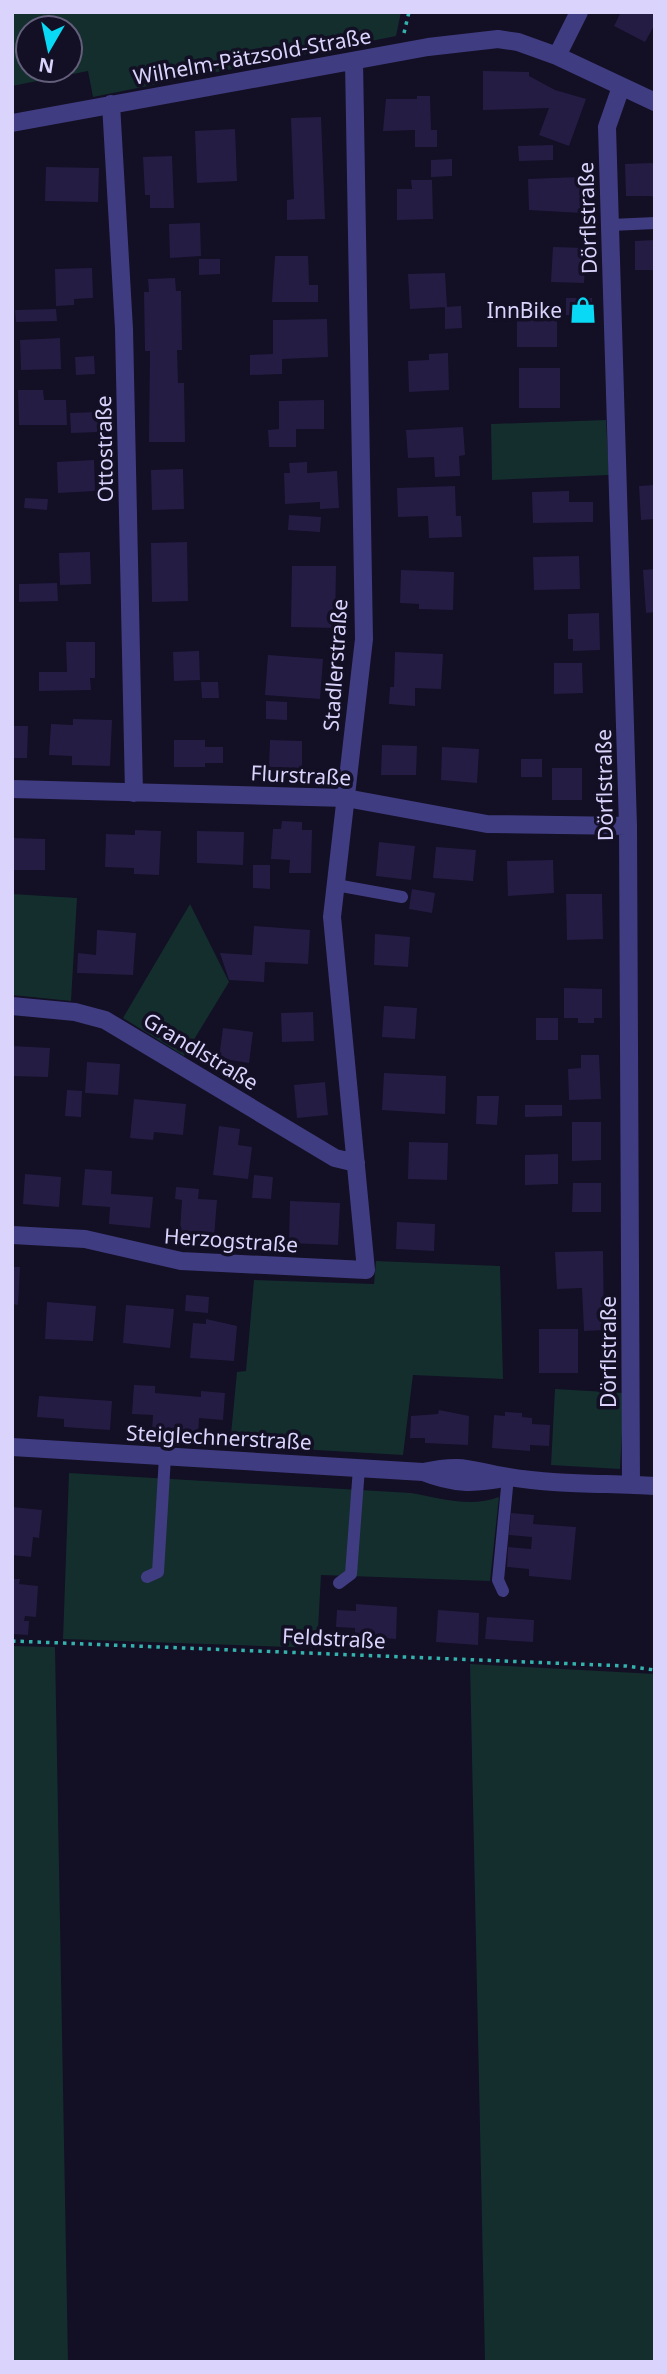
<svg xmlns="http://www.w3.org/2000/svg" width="667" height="2374" font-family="'Noto Sans',sans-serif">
<rect width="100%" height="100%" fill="#130f24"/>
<path fill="#132e2d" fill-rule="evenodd" d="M12,12H401L396,36L93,97L88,71L12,86ZM70,28V70H28V28Z
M606,420L609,475L492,480L491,424Z
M12,894L77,898L71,1001L12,995Z
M190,904L229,982L184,1056L123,1018Z
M376,1261L500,1266L503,1379L413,1375L403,1455L230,1445L237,1372L246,1371L254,1280L374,1284Z
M555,1389L624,1393L620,1469L551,1465Z
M69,1473L411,1493C439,1498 471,1508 499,1497L490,1581L321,1575L317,1648L63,1639Z
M12,1646L55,1647L68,2362H12Z
M470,1664L655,1674V2362H485Z"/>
<path fill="#251c44" d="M621,12H655V24L645,42L614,26Z
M483,71L529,72V76L555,90L586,99L569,146L539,135L549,108L483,110Z
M417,96H430L431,130H437V147H415V130L383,131L386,99H417Z
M321,117L325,219L287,220V200L294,199L291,118Z
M235,129L237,181L197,183L195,131Z
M553,145V160L519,161L518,146Z
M172,156L174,208H150V195H145L143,157Z
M452,159V176L431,177V160Z
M652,163L655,165V201L652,196H626L625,164Z
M46,167L99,168L98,202L45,201Z
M580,177L581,213L529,210L528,179Z
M411,180H432L433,219L397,220V189H412Z
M200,223L201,256L170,258L169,224Z
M655,240V270H635V241Z
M553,247L586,248L584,283L551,282Z
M275,256H308L309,285H318V302H272Z
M199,259H220V274L199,275Z
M92,268L93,298L74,299V305L56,306L55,269Z
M445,273L447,307L410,309L408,274Z
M175,278L176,291H181L182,350H177L178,383H184L185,442H149L150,351H145L144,292H149L148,279Z
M566,298H592V315H566Z
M461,306L462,328L445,329V307Z
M517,306H557V347H517Z
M56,309L57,321L16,322L15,310Z
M327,319L328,357L282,359V374L250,375V355L273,354V320Z
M60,338L61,369L21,370L20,340Z
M448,353L449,390L409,392L408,361L429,360V354Z
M94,356L95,374L76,375L75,357Z
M519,368H560V408H519Z
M18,390H43L44,400H66L67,425H19Z
M324,400V429H296V447H269L268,430L279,429V401Z
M98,412L99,432L71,433L70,413Z
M463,427L465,455L459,456L460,476L435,477L434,457L408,458L406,430Z
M94,460L95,491L58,493L57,462Z
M307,462V473L337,471L339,508L320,509V502L285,504L284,473H290L289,463Z
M183,469L184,509L152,510L151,470Z
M655,485V519L641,520L639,486Z
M455,486L456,516H461L462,537L429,538L428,516L398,517L397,488Z
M569,491V502H593V522L533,523L532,492Z
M25,498L48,499L47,510L24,508Z
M289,515L321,517L320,532L288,530Z
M187,542L188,601L152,602L151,543Z
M90,552L91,584L60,585L59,553Z
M579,556L580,589L534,590L533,557Z
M292,566H336L335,628L291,627Z
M655,569V612L646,613L643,570Z
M401,570L454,572L453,610L419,609V604L400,603Z
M57,583L58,601L19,602V584Z
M599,613L600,650L573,651V639H568V614Z
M66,642H95V678H90L91,690L39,691V672H67Z
M199,651L200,680L174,681L173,652Z
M395,652L443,654L441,689L415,688V706L389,704L390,687H394Z
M268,655L323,659L320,699L265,695Z
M554,663H582L583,693L554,694Z
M201,682H218L219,698H202Z
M266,701L287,702V720L266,719Z
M73,719L112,720L110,766L72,765V756L49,755L51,724L73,725Z
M12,726H28L27,758H12Z
M174,740H205V747H223V763H205V767H174Z
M270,740L302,741V768L269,767Z
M382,745L417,746L416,775H381Z
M442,747L479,749L477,783L441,780Z
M521,759H542V777H521Z
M552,768H582V800H552Z
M282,821L302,822V830H312L311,873H289L290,860L271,859L273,829H281Z
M135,830L161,831L159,875L134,874V868L105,867L106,834L135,835Z
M197,831L244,832L243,865L197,863Z
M12,838L45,839V870H12Z
M379,842L415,846L411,880L376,876Z
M436,847L476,850L473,881L433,878Z
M553,860L554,893L508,896L507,861Z
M253,865H270V889L253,888Z
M412,889L435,893L432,913L409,909Z
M566,894H602L603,939L567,940Z
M254,926L310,930L308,964L265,962L264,982L229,980L220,953L252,955Z
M97,930L136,933L133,975L77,973L78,953L96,955Z
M375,934L410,937L408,967L374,965Z
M564,988L602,989V1018H594V1023H578V1018H564Z
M384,1006L417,1008L415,1039L382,1037Z
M313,1012L314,1041L282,1042L281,1013Z
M536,1018H558V1040H536Z
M223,1028L253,1032L249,1063L219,1058Z
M12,1046L50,1048L48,1077L12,1076Z
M581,1055H599L601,1099L569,1100L568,1069L581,1068Z
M87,1062L120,1064L118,1095L85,1093Z
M384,1073L446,1076L445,1114L382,1110Z
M325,1082L328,1115L297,1118L294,1085Z
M67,1090L82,1091L81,1117L65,1116Z
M477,1096H499L497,1125L476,1124Z
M134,1099L186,1104L183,1135L154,1132L153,1140L130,1138Z
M525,1105H562V1116L525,1117Z
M572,1122H601V1160L572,1161Z
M219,1126L240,1129L238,1145L252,1147L248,1179L213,1175Z
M409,1142L448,1143L447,1180L408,1179Z
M558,1154V1184L525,1185V1155Z
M85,1169L112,1171L111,1194L153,1197L150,1228L109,1224L110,1207L82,1205Z
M25,1174L61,1177L59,1207L23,1204Z
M254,1175L273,1177L271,1199L252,1198Z
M573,1183H601V1212H572Z
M176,1187L199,1189L198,1199L217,1200L214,1237L180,1231L182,1200L175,1199Z
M290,1201L340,1203L338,1245L289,1243Z
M397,1222L435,1224L434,1251L396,1249Z
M603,1251L604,1330L584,1331L582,1288L557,1289L555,1252Z
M12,1267H20L18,1305L12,1304Z
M186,1295L209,1297L208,1313L185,1311Z
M47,1302L96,1306L93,1341L45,1339Z
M126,1305L174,1309L170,1348L123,1343Z
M206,1319L237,1326L234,1361L190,1358L193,1323L206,1324Z
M539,1329H578V1373H539Z
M134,1385L155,1386V1393L201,1397V1391L225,1393L223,1420L199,1418L198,1435L152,1431L153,1415L132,1414Z
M39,1396L112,1401L110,1430L64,1427V1419L37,1417Z
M439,1410L469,1416L468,1445L425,1443V1438H410L411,1416L438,1414Z
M505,1412L522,1413V1417L532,1418V1424L550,1425L549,1446L530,1445V1451L492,1448L494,1415L505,1416Z
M12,1507L42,1510L39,1538L33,1537L31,1557L12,1555Z
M511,1513L534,1515L533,1524L576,1527L571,1580L529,1576V1569L507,1567L508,1547L531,1549L532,1537L509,1535Z
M12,1579H20L19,1584L38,1586L36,1617L25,1616L24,1621H29L28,1635L12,1634Z
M356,1604L397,1607L396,1639L355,1636V1628L336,1627L337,1610L356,1611Z
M438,1610L479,1613L478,1645L436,1642Z
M487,1617L534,1620L533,1642L485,1639Z"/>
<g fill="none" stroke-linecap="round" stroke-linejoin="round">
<path stroke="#34b2ad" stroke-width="3.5" stroke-dasharray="3.5 5" stroke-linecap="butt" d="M404,33L409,12
M12,1641L626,1666L655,1670"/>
<path stroke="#403c81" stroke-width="12" d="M611,225L655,223
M336,885L402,897
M147,1577L158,1572L165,1457
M339,1583L351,1574L359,1468
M503,1591L498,1580L508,1477"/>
<path stroke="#403c81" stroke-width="18" d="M557,56L579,12
M621,87L607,127L628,826L631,1485
M111,104L124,329L134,793
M12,123L428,47L498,39L518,42L557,56L655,102
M12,789L346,798L487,824L628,826
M12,1006L75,1012L105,1020L335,1158L356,1163
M12,1235L85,1239L181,1261L366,1270L332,917L364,639L354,61
M12,1447L423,1472C466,1463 469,1471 508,1477C556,1485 607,1483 655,1486
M423,1472C453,1484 474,1484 505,1478"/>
</g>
<defs>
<symbol id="shop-bare" viewBox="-9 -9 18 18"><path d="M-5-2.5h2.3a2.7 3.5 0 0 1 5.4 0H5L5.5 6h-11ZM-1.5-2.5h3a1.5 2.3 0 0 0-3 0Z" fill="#09d9f4" stroke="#130f24" stroke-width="2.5" paint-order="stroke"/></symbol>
</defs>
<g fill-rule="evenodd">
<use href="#shop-bare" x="564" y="291" width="38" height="38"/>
</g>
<g text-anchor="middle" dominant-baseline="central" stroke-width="7" stroke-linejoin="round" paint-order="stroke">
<g font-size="21" fill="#dad4fd" stroke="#130f24">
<text transform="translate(252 56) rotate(-10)">Wilhelm-Pätzsold-Straße</text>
<text transform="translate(587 218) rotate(-92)">Dörflstraße</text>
<text transform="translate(104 449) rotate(-91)">Ottostraße</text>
<text transform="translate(335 665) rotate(-86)">Stadlerstraße</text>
<text transform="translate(301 775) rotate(3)">Flurstraße</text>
<text transform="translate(604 785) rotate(-91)">Dörflstraße</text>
<text transform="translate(201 1051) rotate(31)">Grandlstraße</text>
<text transform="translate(231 1240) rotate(4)">Herzogstraße</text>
<text transform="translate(608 1352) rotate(-90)">Dörflstraße</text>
<text transform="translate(219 1437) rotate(3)">Steiglechnerstraße</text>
<text transform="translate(334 1638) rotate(3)">Feldstraße</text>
</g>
<g font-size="21" fill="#dad4fd" stroke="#130f24" text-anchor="end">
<text x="562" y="310">InnBike</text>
</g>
</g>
<rect width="667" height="2374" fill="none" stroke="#dad4fd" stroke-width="28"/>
<g transform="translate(49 49) rotate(189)"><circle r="33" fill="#130f24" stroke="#635e7b" stroke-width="2"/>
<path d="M0-5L12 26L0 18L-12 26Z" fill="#09d9f4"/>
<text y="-10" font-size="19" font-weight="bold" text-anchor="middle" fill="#dad4fd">N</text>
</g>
</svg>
